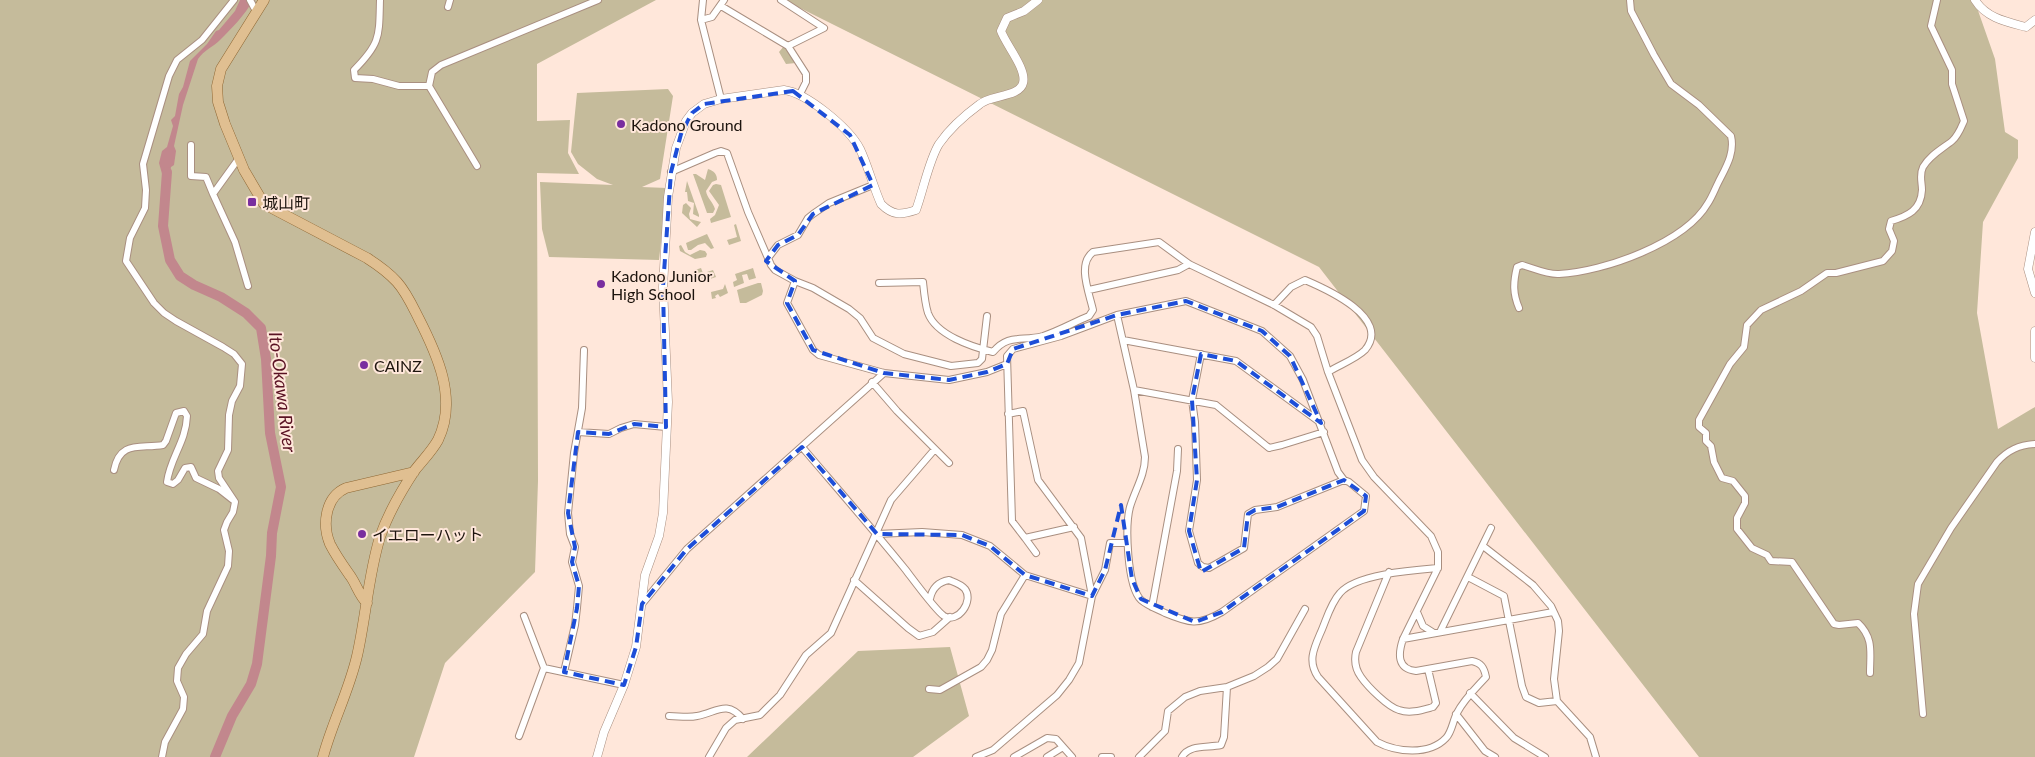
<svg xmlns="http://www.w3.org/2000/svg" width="2035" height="757" font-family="Lato,'Noto Sans JP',sans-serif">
<rect width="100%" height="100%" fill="#ffe7da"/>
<path fill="#c5bb9b" d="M0,0H656L537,64V121L570,120L568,153L579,174L537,173L538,481L535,572L445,663L414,757H0Z
M784,0H1971L1975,2L1995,59L2005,132L2018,140V158L1983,222L1977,313L1998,429L2035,407V757H1699L1319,267Z
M784,46L796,63L786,64L779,52Z
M668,89L673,96L660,179L642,187L667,188L659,260L549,257L542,229L540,182L613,185L597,179L578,164L571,152L577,93Z
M708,169C714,171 717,174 717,180L712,182L706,191C707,198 713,202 715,209L713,213H707L693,174H696L705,180Z
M687,181L699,215V217L693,214L694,203L688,201L687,192H685Z
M716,184L721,185L731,217L711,223L710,219L715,215L719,205L709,191L713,185Z
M686,203L691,208L689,214L690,219L701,222L697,227L682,213L683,205Z
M736,224L741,241L729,245L727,240L737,237L734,225Z
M707,234L714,248L711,249L705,243L698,245L691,250H688L686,243Z
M681,245L685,252L690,255L700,250L705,251L707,254L706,257L695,259L680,251L679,246Z
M701,268L704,276L708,274L707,272L713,270L716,277L701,282L699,277L702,276L701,273L696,275L695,270Z
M753,268L756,278L749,280L747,274L742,275L744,283L734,287L733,282L737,280L735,274Z
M758,283H761L763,291L762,295L746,303H740L737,290Z
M725,284L728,293L720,297L718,294L715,296L716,298L712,299L711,292L723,289Z
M950,647L969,716L913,757H747L858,651Z"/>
<path fill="#c2878d" d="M240,0H253C245,15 232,28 220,40C213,47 204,50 198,59L183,105L174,146L176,151L174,165L171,167L166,188L159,163L162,151L167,147L173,126L171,120L175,116L179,94L183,87L190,61L207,44L216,31L219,30L235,11Z"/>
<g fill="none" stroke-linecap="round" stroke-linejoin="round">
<path stroke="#c2878d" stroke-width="10" d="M167,172L163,226L170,260L180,276L194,285L221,297L246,313L261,328L266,359L270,433L281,487L272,533L271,556L257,664L251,684L232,716L215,757"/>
<defs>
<path id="minor" d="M250,0L257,13
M380,0C379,36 381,43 354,70L355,78L373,79L399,86H429L432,72L441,65L598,0
M703,0L701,20L721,99
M781,0L824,28L788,46
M721,6L788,46L806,74V82L800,94
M448,7L450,0
M701,20L712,17L724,0
M429,86L477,166
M191,145V176L206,177L213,194
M239,158L213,194L235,242L248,286
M671,172L715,153L721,151L727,153L748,212L771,265L775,270L795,281L813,288L849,309L860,318L873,338L904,354L951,366L978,363L982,359L987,316
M768,258L778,245L798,235L808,218L813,214L829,203L873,185
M795,281L787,303L813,350L819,355L884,373L949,380L987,372L1007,364
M879,283L923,282C924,292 925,304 928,313C936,335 972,347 993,352C1009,333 1022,342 1043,336C1059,331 1074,322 1089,316L1093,310C1089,292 1077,264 1093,252L1159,242L1189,264L1274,305L1311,327L1317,336L1328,372L1362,460L1374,477L1431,536L1438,552V568L1403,639C1398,654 1397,669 1416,671L1472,661C1481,663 1484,667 1486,677C1476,688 1464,699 1457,713C1453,720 1452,732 1446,738C1429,756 1396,752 1377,742L1318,677C1308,662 1313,650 1320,634C1326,621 1330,604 1340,593C1356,574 1414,570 1438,568
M1089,290L1178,270L1189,264
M1274,305L1291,287L1305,280C1326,289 1392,318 1365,350C1356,359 1339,365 1328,372
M1519,308C1513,294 1513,283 1517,267L1522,265C1533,268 1548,275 1559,274C1603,272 1685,243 1708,203C1712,197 1715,189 1718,183C1726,167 1735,153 1731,136L1699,105L1671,84L1654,55L1631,11L1630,0
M1123,340L1236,361L1321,423
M1201,354L1192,400L1195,422L1197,480L1189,531L1198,563L1203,567L1209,568L1244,548L1248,514L1255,510L1277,507L1344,480
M872,382L897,411L949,463
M1134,390L1216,405L1269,448L1282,445L1324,432
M578,432L609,434L621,428L634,424L666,427
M802,447C836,487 871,527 905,569C912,578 936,611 944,616C958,624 974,601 965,589C961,584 954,582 949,580C938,582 932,588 930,599
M114,470C120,440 140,449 163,445L166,441L176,413L184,411L187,416C186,442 170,458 167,482L173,484L178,480L185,468L191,467L196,478L219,489L233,500
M877,534L922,532L962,535L990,546L1025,575L1092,596
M1025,538L1012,521L1007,356L1013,349L1061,336L1117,315L1186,301L1262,331L1290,356L1303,380L1338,472L1344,480L1349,482L1366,496L1364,511L1222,612C1198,626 1189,623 1165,613C1157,609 1148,606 1141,600C1127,586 1125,526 1130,507C1135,490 1145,475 1145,457L1134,390L1117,315
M1483,546L1533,585L1551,606L1558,621L1559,631L1554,679L1557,701L1590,737L1596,757
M1036,553L1025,538L1074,527
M1389,572L1356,652C1354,661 1356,670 1361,677C1368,687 1388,707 1399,710C1410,714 1422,710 1433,707L1436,703L1428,669
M1468,577L1504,596L1522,686L1526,697L1539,703L1557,701
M854,580L908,628L919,636L933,632L950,617
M1092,596L1105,570L1110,543H1127
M642,604L687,549L884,373
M1152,607L1177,471L1178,449
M1417,612L1423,626L1434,633
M1440,632L1491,528
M1403,639L1553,612
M544,668L624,685
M564,672L575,625L577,608L579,586L572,562L575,547L570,534L568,513L574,453L582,408L584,350
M1870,673C1870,653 1874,638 1858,623L1839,625L1834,624L1792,562L1771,561L1767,555L1752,548L1737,529V518L1745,503V496L1733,481L1722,478L1714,462L1711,446L1706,441V433L1699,427V420L1730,364L1744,347L1747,325L1761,310L1801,291L1827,273H1836L1883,261L1892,251L1894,241L1889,229L1891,221C1908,216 1921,210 1922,190C1922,182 1919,175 1923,167C1930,155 1942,149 1952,141C1958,136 1961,128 1964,121L1952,84V70L1931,26L1937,0
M929,689L940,690L981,667L987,660L992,650L1001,614L1025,575
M1470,693L1514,738L1545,757
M1456,714L1485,751L1495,757
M1923,714L1914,614L1918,584L1951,528L1997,462C2008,450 2019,445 2035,444
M669,716C678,716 688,718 697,716C716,713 726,699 743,719
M519,736L544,668L524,616
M162,757L165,742L183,709L184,697L177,681L178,668L186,654L203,634L207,611L228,566L229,551L224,530L227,522L233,512L235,502L219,478L218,471L228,450L229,415L232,401L240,386L242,364L234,354L223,347L176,321L164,313L154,303L126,261L130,238L145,208L146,190L143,164L169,76L177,60L202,40L234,0
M709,757L726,728L735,720L760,715L780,695L806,655L831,633L891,500L935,449
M976,757L993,750L1057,695L1069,680L1079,663L1092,596L1081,538L1038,480L1023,411L1008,414
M1014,757L1047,738L1056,739L1072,757
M1047,757L1063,747
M1102,757H1111
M1139,757L1165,731L1168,711L1185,697L1200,691L1227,687L1254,676L1268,667L1277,659L1305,609
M1182,757C1189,744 1208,748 1221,745L1224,737L1227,687"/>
<path id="tertiary" d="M1975,0C1986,18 2007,22 2026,27L2035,20
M2035,232L2028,269L2035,293
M2035,331V358
M597,757L604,732L624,685L636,647L645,575L659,536L663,513L668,402L663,287L668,197L676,148L686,121L692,113L704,104L721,99L784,90C807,93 849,128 860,149C868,166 873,186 881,204C893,216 901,215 916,210C923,191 929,160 939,144C950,128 965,115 980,104C990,95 1020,97 1023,83C1027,69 1006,45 1001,31L1007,18L1024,11L1038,0"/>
<path id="primary" d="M264,0L221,69L217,86L218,102L225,124L244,170L264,204L367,258C378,265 388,272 397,282C406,292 412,305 418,317C437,354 458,399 438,440C432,451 422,461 415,470C401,491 388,514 380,537C368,576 366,617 357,656C349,691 332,723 323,757
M367,603C359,595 357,586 351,577C344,567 336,556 330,544C322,525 325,497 346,488L414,472"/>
</defs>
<use href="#minor" stroke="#a98f80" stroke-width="8"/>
<use href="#tertiary" stroke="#a98f80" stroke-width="9"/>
<use href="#primary" stroke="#8e6734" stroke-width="11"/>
<use href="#minor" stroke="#fff" stroke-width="6"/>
<use href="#tertiary" stroke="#fff" stroke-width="8"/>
<use href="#primary" stroke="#e0bf91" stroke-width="10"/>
</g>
<path fill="none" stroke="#1d4ed8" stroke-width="4" stroke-dasharray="10 6" stroke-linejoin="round" d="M793,91L850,135L873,185L813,214L798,235L778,245L766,261L795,281L787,303L813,350L884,373L949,380L987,372L1007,364L1013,349L1117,315L1186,301L1262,331L1290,356L1321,423L1236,361L1201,354L1192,400L1197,480L1189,531L1201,572L1244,548L1248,514L1255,510L1277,507L1344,480L1366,496L1364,511L1222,612L1195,622L1141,599L1132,579L1121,505L1105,570L1092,596L1025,575L990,546L962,535L877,534L802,447L687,549L642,604L636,647L624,685L564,672L577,608L579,586L572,562L575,547L568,513L578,432L609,434L634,424L666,427L663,287L671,172L681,134L692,113L704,104Z"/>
<g fill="#792e9f" stroke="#ffe7da" stroke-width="2">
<circle cx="621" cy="124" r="5"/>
<rect x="247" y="197" width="10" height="10" rx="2.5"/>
<circle cx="601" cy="284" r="5"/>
<circle cx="364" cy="365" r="5"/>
<circle cx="362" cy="534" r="5"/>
</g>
<g text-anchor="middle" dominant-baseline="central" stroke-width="4" stroke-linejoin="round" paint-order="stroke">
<g font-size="16" fill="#1d140e" stroke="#ffe7da" text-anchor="start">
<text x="631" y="124">Kadono Ground</text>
<text x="262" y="202">城山町</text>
<text x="611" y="275">Kadono Junior<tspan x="611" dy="18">High School</tspan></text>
<text x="374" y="365">CAINZ</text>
<text x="372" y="534">イエローハット</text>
</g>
<g font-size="18" font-style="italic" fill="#5a1223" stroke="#ffe7da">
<text transform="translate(283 392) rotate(83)">Ito-Okawa River</text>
</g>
</g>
</svg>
